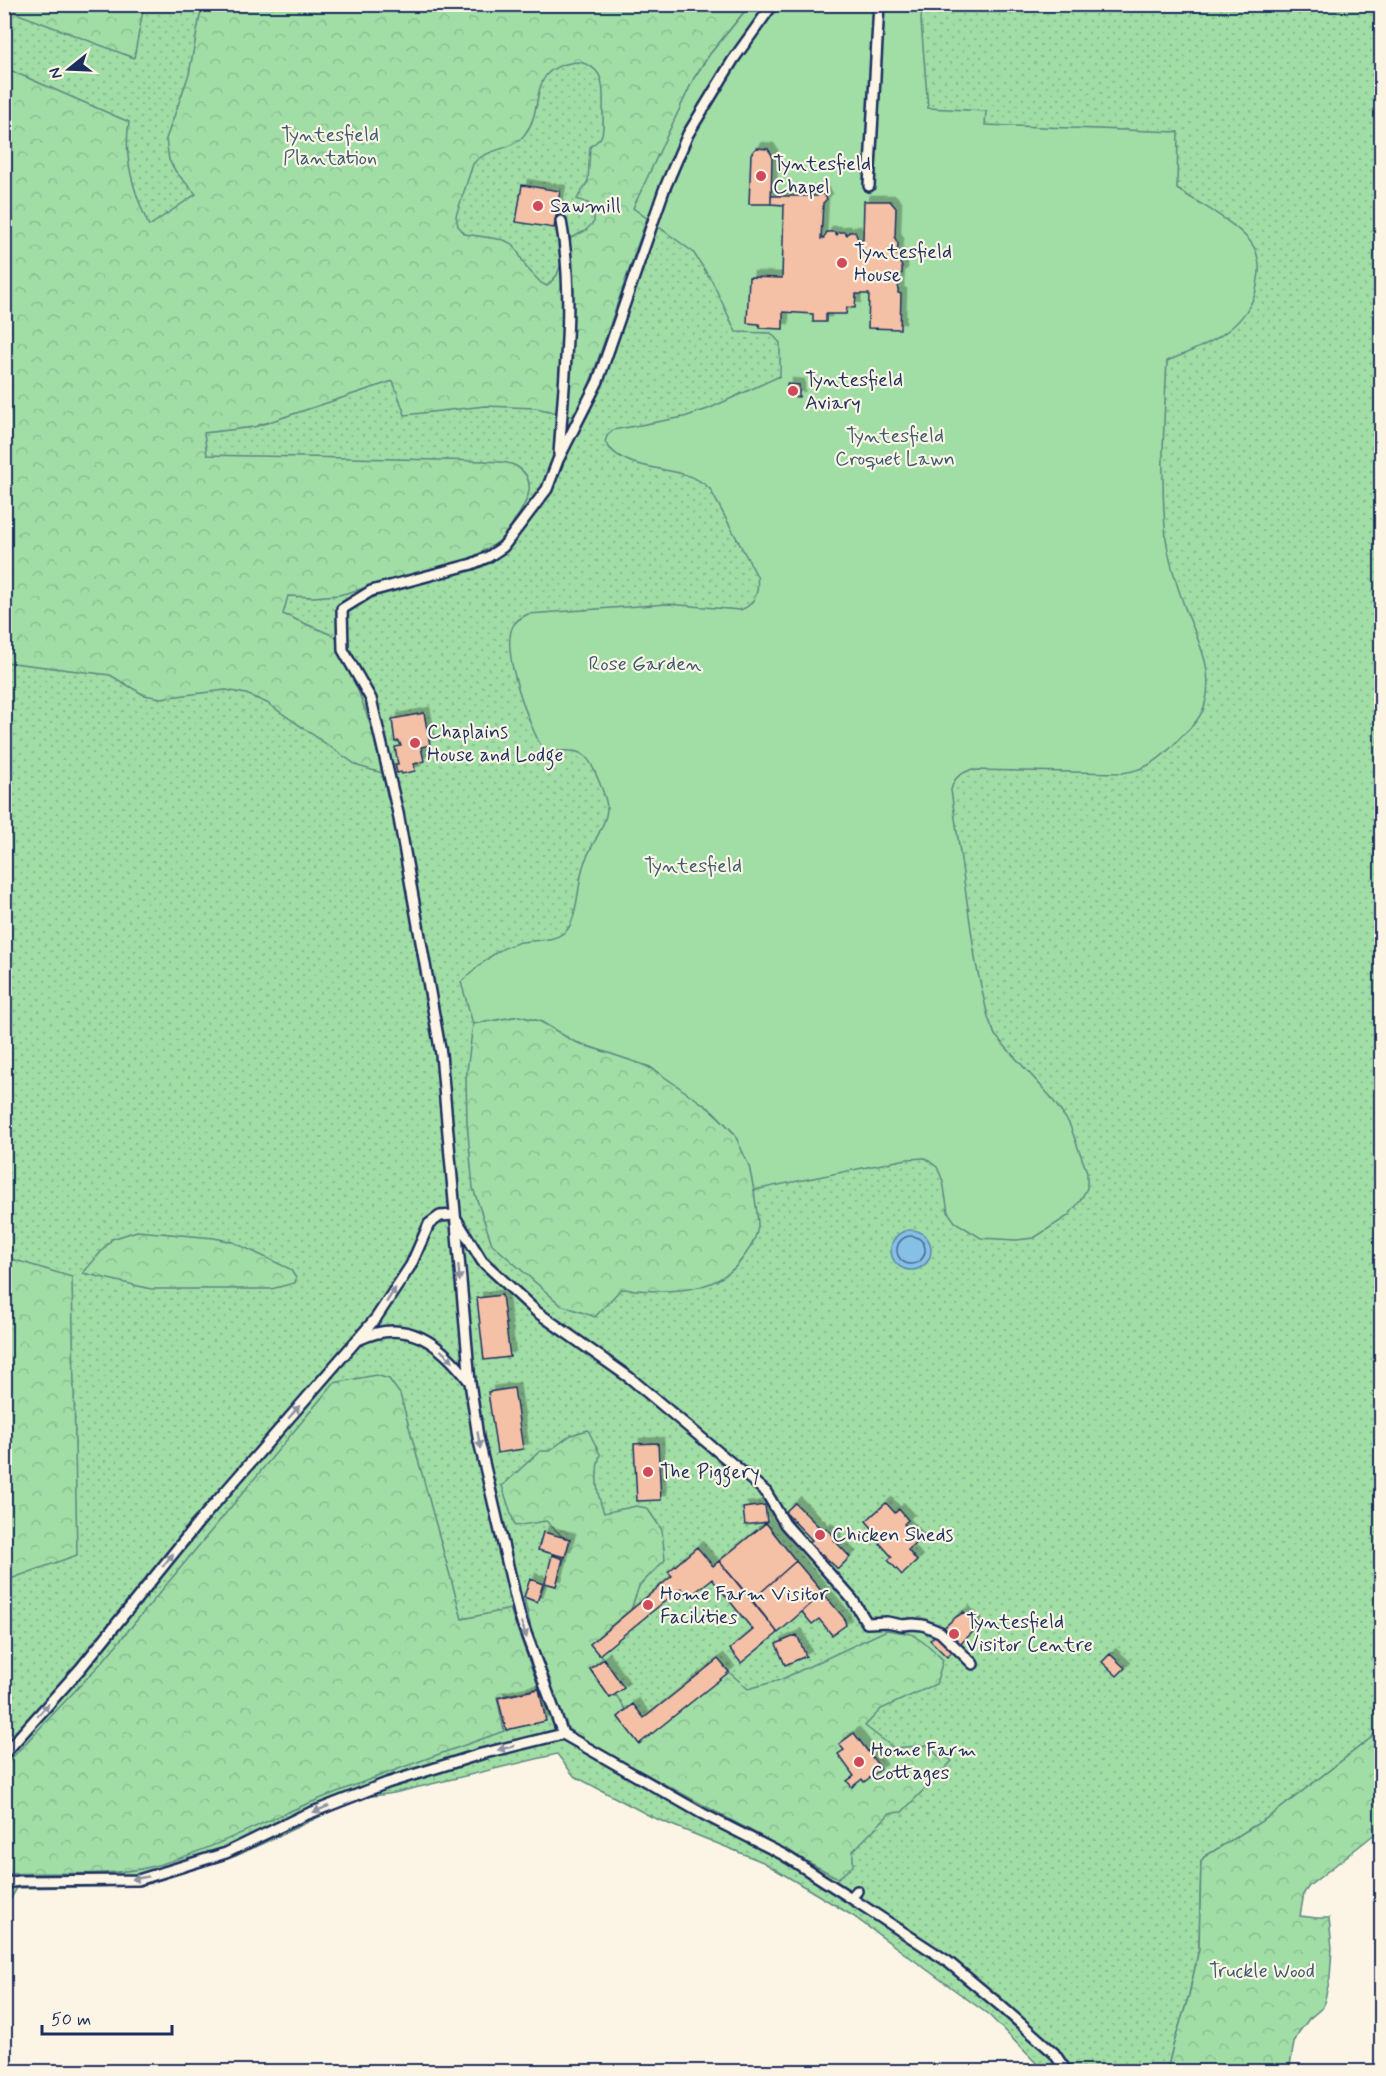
<svg xmlns="http://www.w3.org/2000/svg" width="1386" height="2076" font-family="Mynerve,sans-serif">
<defs>
<pattern id="grass-dots" width="8" height="8" patternUnits="userSpaceOnUse" patternTransform="scale(1.5)"><rect width="8" height="8" fill="#a0dea6"/><path d="M2 2h.1M6 6h.1" fill="none" stroke="#89bf91" stroke-width="1.8" stroke-linecap="round"/></pattern>
<pattern id="forest-crowns" width="20" height="18" patternUnits="userSpaceOnUse" patternTransform="scale(1.5)"><rect width="20" height="18" fill="#a0dea6"/><path d="M2 6a3 3 0 1 1 6 0M12 15a3 3 0 1 1 6 0" fill="none" stroke="#89bf91"/></pattern>
<filter id="shadow"><feDropShadow dx="5.5" dy="-5.5" stdDeviation="0" flood-color="#0004"/></filter>
</defs>
<rect width="100%" height="100%" fill="#fcf5e5"/>
<filter id="ink" filterUnits="userSpaceOnUse"><feTurbulence type="fractalNoise" baseFrequency=".0167" numOctaves="2"/><feDisplacementMap in="SourceGraphic" scale="12" xChannelSelector="R" yChannelSelector="G"/><feConvolveMatrix kernelMatrix="1 2 1 2 8 2 1 2 1" color-interpolation-filters="sRGB"/></filter>
<g filter="url(#ink)">
<path fill="url(#grass-dots)" stroke="#5e8682" stroke-width="1.5" d="M5,5H1381V1727L1372,1737L1272,1815L1204,1857L1201,1862L1199,1949L1189,1995L1173,2046L1167,2071H1044L989,2015L853,1916L763,1862L652,1817L574,1776L557,1754L394,1793L359,1798L236,1856L141,1886L17,1888L10,1900L5,1903Z"/>
<path fill="url(#forest-crowns)" stroke="#5e8682" stroke-width="1.5" fill-rule="evenodd" d="M4,5H144L134,58L5,9Z
M202,5H750L710,54L694,78L634,208L647,218L584,400L575,417L536,408L485,406L405,415L393,381L254,427L204,433L207,455L484,461C494,462 508,461 516,466C541,481 525,506 513,523C509,529 504,536 499,541C488,550 474,556 462,562L339,595L313,597L288,596L283,614L334,636L340,641L372,729L382,773L358,766L267,703L246,694L226,690L161,698L144,695L110,675L5,662V68L129,122C123,158 134,193 149,226L196,194L176,172L169,160L166,139L189,74ZM579,62C607,68 603,90 603,114C603,121 604,131 601,137C599,141 593,144 590,147L588,181L577,199L588,203L594,216V222L585,231L571,238L557,275L547,286L541,283L526,267L514,245L504,240L465,234L458,226L456,216L473,164C486,148 513,151 525,134C547,106 524,66 579,62Z
M519,1016C526,1018 534,1019 541,1022C554,1027 564,1037 576,1042C595,1050 614,1053 632,1060C664,1072 709,1105 732,1131C747,1148 753,1176 755,1198C756,1207 758,1217 758,1226C757,1236 751,1247 745,1255C718,1297 665,1292 621,1289L595,1317L561,1305L492,1244L473,1188L467,1123L466,1079L473,1024Z
M137,1231L214,1238L233,1242L290,1269L296,1278L295,1283L271,1289H151L83,1273L112,1239Z
M5,1257L72,1277L77,1555L5,1581Z
M376,1375L389,1379L400,1394L462,1619L510,1609L539,1688L497,1697L504,1731C438,1755 372,1777 307,1804C255,1825 206,1853 150,1867C103,1878 53,1871 5,1874V1765L103,1661L334,1383Z
M588,1430L600,1454C594,1475 596,1493 604,1513L636,1506L647,1508L662,1530L665,1560L639,1586L631,1610L590,1644L604,1659L590,1670L610,1698L616,1695L626,1710L618,1717L639,1743L729,1672L748,1689L780,1680L887,1630L911,1634L930,1647L943,1660L936,1684L881,1709L865,1726L894,1748L928,1745L940,1758L946,1757L952,1761L902,1812L890,1813L853,1851V1866L838,1878L585,1741L567,1728L535,1647L524,1597L537,1602L545,1583L556,1586L570,1540L563,1537L546,1521L515,1526L502,1486L540,1451H549L571,1435Z
M1381,1727V1829L1309,1886L1304,1893L1300,1916L1317,1918H1329L1332,1948L1330,1978L1323,2007L1309,2019L1299,2032L1294,2043L1289,2071H1167L1173,2046L1189,1995L1199,1949L1201,1862L1204,1857L1272,1815L1372,1737Z"/>
<path fill="#a0dea6" stroke="#5e8682" stroke-width="1.5" d="M750,5H922L921,21L928,108L986,111L985,125L1178,132L1177,189C1200,204 1230,219 1249,240C1258,250 1261,266 1258,279C1257,286 1256,295 1252,301C1236,335 1199,348 1167,361C1164,420 1160,479 1166,538C1169,561 1177,586 1185,608C1197,639 1215,669 1205,704C1201,719 1189,729 1178,740C1162,758 1147,770 1122,773L970,770C958,775 954,778 951,790L976,964L988,1017L995,1035L1050,1096L1069,1123L1087,1172V1188L1080,1201L1068,1216L1034,1238L1016,1240L981,1238L955,1222L948,1212L943,1181L937,1167L925,1158L907,1159L754,1190L749,1166L734,1133L713,1111L650,1067L573,1041L540,1021L519,1016L473,1024L461,982C478,967 495,949 517,943C533,939 551,943 565,932C577,923 578,883 583,867C588,849 606,827 607,809C607,797 600,785 596,774C592,766 589,757 580,753C569,748 556,753 544,751C530,729 500,650 513,626C516,620 522,617 528,614L667,604L740,610C756,605 759,591 757,576L710,489C682,460 628,478 605,442L607,436L613,430L684,417L708,409L780,376V343L771,333L736,332L712,281L693,252L633,208L694,78L710,54Z"/>
<path fill="#86c1e5" stroke="#5b87af" stroke-width="1.5" d="M891 1250a20 20 0 1 1 40 0a20 20 0 1 1-40 0Z"/>
<g fill="none" stroke-linecap="round" stroke-linejoin="round">
<path stroke="#466994" stroke-width="1.5" d="M897 1250a14 14 0 1 1 28 0a14 14 0 1 1-28 0Z"/>
</g>
<path fill="#f5c1a6" stroke="#1b2f5e" stroke-width="1.5" filter="url(#shadow)" d="M756,148L768,149L772,155L771,204H749L751,154Z
M522,185L560,191L554,228L516,222Z
M823,193L827,199L823,203L821,239L824,238L827,232H835L837,235L839,232H845L847,235L849,232H855L858,239L863,240L864,201H890L896,208L895,238L898,244L897,255H899V261L902,267V273L899,276L898,293L901,294L900,329L868,328L869,294H856L855,308L847,307L846,314H826V322H813V314L783,312V329L760,328L759,324L747,323L749,277L782,278L784,205L771,204V196H817Z
M787,384L799,385V397L787,396Z
M424,713L430,745L421,747L424,761L414,764L415,771L402,774L401,772L397,773L395,764H398L395,747L401,746L399,741L395,742L392,719Z
M502,1295L510,1357L484,1360L477,1298Z
M514,1388L523,1449L497,1453L488,1392Z
M658,1443L661,1500L637,1501L634,1444Z
M795,1503L823,1531L826,1528L836,1539L834,1540L850,1557L838,1569L822,1554L820,1556L808,1544L812,1540L785,1512Z
M886,1503L895,1513L899,1509L908,1520L904,1524L919,1540L908,1550L917,1561L902,1575L888,1560L892,1557L877,1540L880,1537L866,1521Z
M765,1505L767,1522L745,1525L743,1508Z
M766,1523L796,1561L752,1600L719,1561Z
M543,1532L570,1539L565,1557L538,1550Z
M697,1547L713,1566L719,1561L778,1633L741,1663L730,1649L753,1630L712,1579L689,1597L681,1588L599,1655L590,1644L672,1576L668,1572Z
M552,1555L563,1559L556,1586L545,1583Z
M796,1561L823,1593L778,1633L752,1600Z
M530,1579L543,1584L537,1602L524,1597Z
M823,1593L844,1618L846,1625L832,1635L819,1619L812,1624L802,1612Z
M964,1612L978,1627L947,1657L930,1640L956,1617Z
M797,1635L806,1656L785,1665L776,1644Z
M1110,1654L1125,1668L1117,1676L1102,1662Z
M604,1659L624,1688L610,1698L590,1669Z
M718,1659L729,1672L639,1744L618,1717L633,1704L644,1718Z
M539,1689L546,1721L506,1730L498,1698Z
M854,1733L881,1769L864,1782L862,1779L852,1787L847,1781L854,1776L838,1754L844,1750L839,1744Z"/>
<g fill="none" stroke-linecap="round" stroke-linejoin="round">
<defs>
<path id="lane" d="M773,4L733,60L688,134L664,190L598,381L558,460L547,489L503,547L488,557L472,564L371,591L342,609L343,650L371,699L398,813L441,1054L470,1382L478,1437L520,1617L563,1734L703,1814L784,1855L851,1898L857,1891
M869,186L879,4
M559,455C564,377 575,297 561,221
M455,1217L482,1261L537,1312L630,1378L766,1492L785,1524L852,1599L867,1623L887,1622L902,1625L913,1624L923,1625L940,1632L973,1664
M358,1340C407,1316 441,1344 470,1382
M4,1754L80,1669L198,1523L376,1318L411,1265L429,1224L440,1216L454,1215
M4,1883L20,1881L138,1880L226,1853L300,1817L387,1783L481,1754L563,1734
M851,1898L947,1961L1001,2006L1054,2053L1067,2072"/>
</defs>
<use href="#lane" stroke="#1b2f5e" stroke-width="14"/>
<use href="#lane" stroke="#fcf5e5" stroke-width="9"/>
</g>
<defs><path id="oneway-solid" d="M-6-.8H1V-3.2L6.5 0L1 3.2V.8H-6Z" transform="scale(1.5)"/></defs>
<g fill="#8c92a2">
<use href="#oneway-solid" transform="translate(459 1273) rotate(85)"/>
<use href="#oneway-solid" transform="translate(391 1295) rotate(-57)"/>
<use href="#oneway-solid" transform="translate(447 1356) rotate(43)"/>
<use href="#oneway-solid" transform="translate(294 1412) rotate(-49)"/>
<use href="#oneway-solid" transform="translate(479 1440) rotate(79)"/>
<use href="#oneway-solid" transform="translate(168 1560) rotate(-51)"/>
<use href="#oneway-solid" transform="translate(524 1630) rotate(71)"/>
<use href="#oneway-solid" transform="translate(43 1710) rotate(-48)"/>
<use href="#oneway-solid" transform="translate(506 1748) rotate(167)"/>
<use href="#oneway-solid" transform="translate(321 1809) rotate(158)"/>
<use href="#oneway-solid" transform="translate(140 1878) rotate(170)"/>
</g>
</g>
<g fill="#d1495b" stroke="#fcf5e5" stroke-width="2">
<circle cx="761" cy="176" r="6"/>
<circle cx="538" cy="206" r="6"/>
<circle cx="842" cy="263" r="6"/>
<circle cx="793" cy="391" r="6"/>
<circle cx="415" cy="743" r="6"/>
<circle cx="648" cy="1472" r="6"/>
<circle cx="820" cy="1535" r="6"/>
<circle cx="648" cy="1605" r="6"/>
<circle cx="954" cy="1634" r="6"/>
<circle cx="859" cy="1762" r="6"/>
</g>
<g text-anchor="middle" dominant-baseline="central" stroke-width="4.5" stroke-linejoin="round" paint-order="stroke">
<g font-size="20" fill="#3c5b70" stroke="#fcf5e5">
<text x="330" y="135">Tyntesfield<tspan x="330" dy="23">Plantation</tspan></text>
<text x="895" y="436">Tyntesfield<tspan x="895" dy="23">Croquet Lawn</tspan></text>
<text x="645" y="664">Rose Garden</text>
<text x="693" y="866">Tyntesfield</text>
<text x="1262" y="1971">Truckle Wood</text>
</g>
<g font-size="20" fill="#1b2f5e" stroke="#fcf5e5" text-anchor="start">
<text x="773" y="164">Tyntesfield<tspan x="773" dy="23">Chapel</tspan></text>
<text x="550" y="206">Sawmill</text>
<text x="854" y="252">Tyntesfield<tspan x="854" dy="23">House</tspan></text>
<text x="805" y="380">Tyntesfield<tspan x="805" dy="23">Aviary</tspan></text>
<text x="427" y="732">Chaplains<tspan x="427" dy="23">House and Lodge</tspan></text>
<text x="660" y="1472">The Piggery</text>
<text x="832" y="1535">Chicken Sheds</text>
<text x="660" y="1594">Home Farm Visitor<tspan x="660" dy="23">Facilities</tspan></text>
<text x="966" y="1622">Tyntesfield<tspan x="966" dy="23">Visitor Centre</tspan></text>
<text x="871" y="1750">Home Farm<tspan x="871" dy="23">Cottages</tspan></text>
</g>
</g>
<rect width="1386" height="2076" fill="none" stroke="#fcf5e5" stroke-width="24"/>
<rect x="12" y="12" width="1362" height="2052" fill="none" stroke="#1b2f5e" stroke-width="2" filter="url(#ink)"/>
<g transform="translate(69 69) rotate(252)" stroke="#fcf5e5" stroke-width="4.5" paint-order="stroke">
<path d="M0-4.5L10 22L0 15L-10 22Z" fill="#1b2f5e"/>
<text y="-9" font-size="16" font-weight="bold" text-anchor="middle" fill="#1b2f5e">N</text>
</g>
<path d="M42 2025v9h130v-9" fill="none" stroke="#1b2f5e" stroke-width="3"/>
<text x="51" y="2025" font-size="18" fill="#1b2f5e" stroke="#fcf5e5" stroke-width="4.5" paint-order="stroke">50 m</text>
</svg>
